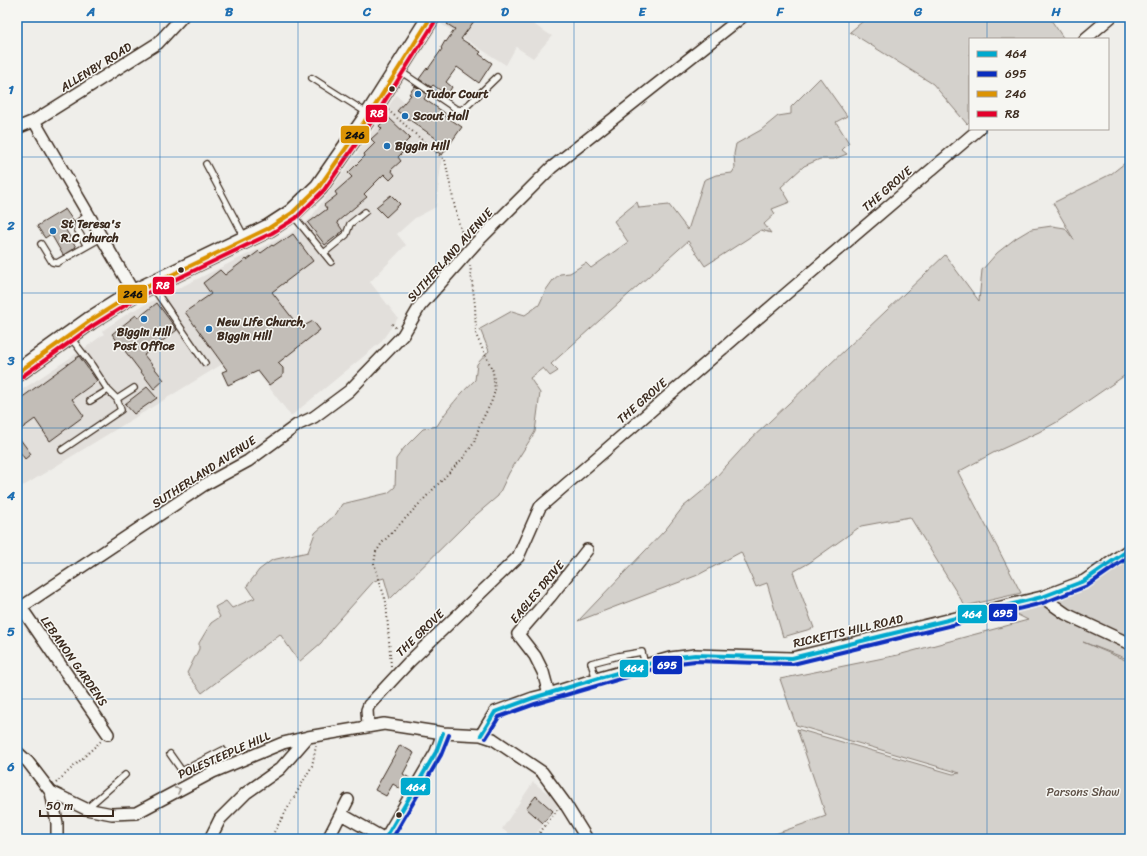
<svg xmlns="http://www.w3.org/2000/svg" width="1147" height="856" font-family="Sriracha,sans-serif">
<rect width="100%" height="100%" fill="#efeeea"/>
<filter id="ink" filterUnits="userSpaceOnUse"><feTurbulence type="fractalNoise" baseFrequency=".025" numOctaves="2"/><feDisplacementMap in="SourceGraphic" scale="8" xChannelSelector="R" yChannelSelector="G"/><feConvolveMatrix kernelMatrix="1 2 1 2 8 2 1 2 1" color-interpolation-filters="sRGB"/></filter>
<g filter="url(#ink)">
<path fill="#e2dfdb" d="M445,17H528L527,20L552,36L533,58L516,47L506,65L441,24Z
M396,95L409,107L419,118L414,124L435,139L430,147L442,156L436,207L415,218L397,234L406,245L370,282L398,318L380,343L291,416L242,352L25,485L17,487V393L82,350L104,334L102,331L130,312L291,233L310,219L368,138Z
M533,782L560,803L532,839H516L502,829Z"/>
<path fill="#d4d1cc" stroke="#887e75" d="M868,17H1049L1064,39H970V121L967,124L933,84L850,32Z
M820,78L847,116L836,122L849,143L842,150L847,154L834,159H820L804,166L781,187L790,202L772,209L775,214L764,224L771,233L761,230L705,266L688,241L551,364L558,371L550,376L543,368L530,378L540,393L535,432L509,473L498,496L470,520L390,599L384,578L374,581L332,628L321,643L299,662L280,634L202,693L187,673L199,649V643L211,623L220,617L215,607L226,601L232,608L255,598L247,586L259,570L272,560L308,552L315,533L336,514L342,504L388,493L395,487L396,459L404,448L423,429L437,426C448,408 460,394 475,380L477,364L489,351L480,329L512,311L525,315L539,305L546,290L553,280L560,274L570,273L586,263L591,268L628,242L614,221L637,202L639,208L669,205L688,230L704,180L716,175L732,173L735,168L734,154L736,144L761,130L778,116L791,114V107Z
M1130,159V382L1124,376L1057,422L1039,432L993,453L958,472L1021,593L965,606L910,517L861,526L809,563L793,572L814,628L783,637L767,583L756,587L741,552L698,575L578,621L666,529L683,507L705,489L749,441L945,255L979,301L982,270L997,253L1016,238L1031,229L1052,226L1065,228L1074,240L1053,203L1111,174Z
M1126,559L1130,564V660L1083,642L1130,662V839H761L826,816L820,797L797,729L953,774L960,773L796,725L780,679L898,655L1028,620L1010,611L1047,596L1086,587Z"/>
<path fill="#c2bdb7" stroke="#3b2a1e" d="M452,17H477L461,39L481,52L479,54L492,63L479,83L457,67L446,82L452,87L447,95L433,85L431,87L419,79L427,68L428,69L442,49L441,48L445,41L446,42L455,29L447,24Z
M415,86L427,94L424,99L445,113L444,115L462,127L442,155L431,148L437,139L397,111L411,95L409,94Z
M388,117L410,138L399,149L402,153L398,157L401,161L391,170L395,175L390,180L384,174L364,194L367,197L337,222L343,231L325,245L308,223L327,209L324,205L337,195L335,192L352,177L348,173L365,156L364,154L375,143L371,139L382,129L379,126Z
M391,195L400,204L386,217L376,207Z
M65,209L74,222L64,227L76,247L63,255L51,234L45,238L37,226Z
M293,234L313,261L272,292L300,328L313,321L320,330L278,363L283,368V375L269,385L258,371L228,385L222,372L227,370L185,312L211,294L203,283L220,270L225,275L246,259L247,260L259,251L261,253L272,245L273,246L282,240L283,241Z
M157,303L177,330L144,355L164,380L154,389L112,334L136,315L138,318Z
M79,356L97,381L72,399L84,416L50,441L35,419L17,432V401Z
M147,387L157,398L134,414L125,404Z
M17,435L31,454L25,459L17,448Z
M400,745L414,753L403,774L411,779L404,791L393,784L386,796L375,790Z
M536,796L553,811L543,823L526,808Z"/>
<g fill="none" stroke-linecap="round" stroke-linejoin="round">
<defs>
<path id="lane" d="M400,71L456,109L461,110L467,106L497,77
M312,78L367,113
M206,164L245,238
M292,214L331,262
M41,244L52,262L57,263L101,238
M87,246L77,229C76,221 83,219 89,215
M324,253L346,235L350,224L365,212
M152,286L205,363
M117,399L134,388
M90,401L108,390
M62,450L121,410L117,399L108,390L91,364L71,338
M596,679L591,663L618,656L642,652L645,665
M170,754L182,771L223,750
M206,759L213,772
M86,809L125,775"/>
<path id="street" d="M1085,39L1111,17
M34,121L134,293
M17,128L34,121L158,43L182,17
M1042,597L1066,614L1130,644
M18,603L108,734
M17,610L204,485L248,461L297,425L314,417L349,391L403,335L420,306L475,244L551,168L742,17
M549,694L543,672L535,656L518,634L550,597L587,550
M368,726L367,710L369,705L409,662L518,557L540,507L787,293L979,129
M481,735L495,712L533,698L549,694L596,679L670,658L695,655L792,658L1042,597L1084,581L1130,549
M17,752L28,762L51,792L86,809L112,814L136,813L213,772L283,743L308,737L384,724L443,733L481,735L493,739L542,772L564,802L587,839
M51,792L57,823V839
M341,814L385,839
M210,839L220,819L246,793L280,769L308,737
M328,839L348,800
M385,839L436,752L443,733"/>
<path id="primary" d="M17,373L91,320L134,293L269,228L292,213L319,187L369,115L431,17"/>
</defs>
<use href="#lane" stroke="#3b2a1e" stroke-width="8"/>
<use href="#street" stroke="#3b2a1e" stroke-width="14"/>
<use href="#primary" stroke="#3b2a1e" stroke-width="20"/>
<path stroke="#3b2a1e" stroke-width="2" stroke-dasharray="1 3" stroke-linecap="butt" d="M388,110L445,160L455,208L464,242
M392,324L396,328
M391,666L386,602L374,563L376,552L382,543L463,458L474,443L480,424L491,403L495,391L493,371L476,335L475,305L470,265
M56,783L101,741
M270,839L312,766L316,746
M535,839L558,809"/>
<use href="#lane" stroke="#f6f6f2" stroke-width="5.5"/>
<use href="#street" stroke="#f6f6f2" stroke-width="11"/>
<use href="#primary" stroke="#f6f6f2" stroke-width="17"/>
<defs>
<path id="bus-1" d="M481,735L495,712L533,698L596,679L670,658L695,655L792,658L1042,597L1084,581L1130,549
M385,839L436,752L443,733"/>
<path id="bus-2" d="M486,738L499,717L535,704L671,664L695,661L793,664L1043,603L1087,586L1130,556
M392,839L441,755L449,735"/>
<path id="bus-3" d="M17,373L91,320L134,293L269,228L292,213L319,187L369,115L431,17"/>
<path id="bus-4" d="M20,378L94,325L137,298L272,233L296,218L324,190L374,118L436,20"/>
</defs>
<use href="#bus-1" stroke="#f6f6f2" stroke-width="7"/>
<use href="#bus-2" stroke="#f6f6f2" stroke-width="7"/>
<use href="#bus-3" stroke="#f6f6f2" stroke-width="7"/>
<use href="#bus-4" stroke="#f6f6f2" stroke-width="7"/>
<use href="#bus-1" stroke="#00a9ce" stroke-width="4"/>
<use href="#bus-2" stroke="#0a2ebe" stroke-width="4"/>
<use href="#bus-3" stroke="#db9304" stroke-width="4"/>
<use href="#bus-4" stroke="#e4002b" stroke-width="4"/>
</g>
<defs><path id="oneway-chevron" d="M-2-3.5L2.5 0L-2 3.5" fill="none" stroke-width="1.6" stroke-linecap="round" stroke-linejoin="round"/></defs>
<use stroke="#989088" href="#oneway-chevron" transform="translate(178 790) rotate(-28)"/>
</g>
<path fill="none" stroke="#1f6fb2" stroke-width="1" stroke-opacity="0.55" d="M160,17V839M298,17V839M436,17V839M574,17V839M711,17V839M849,17V839M987,17V39M987,129V839M17,157H1130M17,293H1130M17,428H1130M17,563H1130M17,699H1130"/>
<g fill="#3b2a1e" stroke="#f6f6f2" stroke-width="1.5">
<circle cx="392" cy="89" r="3.5"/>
<circle cx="181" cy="270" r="3.5"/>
<circle cx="399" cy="815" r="3.5"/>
</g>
<g fill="#1f6fb2" stroke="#f6f6f2" stroke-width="1.5">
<circle cx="418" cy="94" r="4"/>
<circle cx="405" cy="116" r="4"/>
<circle cx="387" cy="146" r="4"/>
<circle cx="53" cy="231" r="4"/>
<circle cx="144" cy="319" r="4"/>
<circle cx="209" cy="329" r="4"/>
</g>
<g text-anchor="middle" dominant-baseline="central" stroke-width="3" stroke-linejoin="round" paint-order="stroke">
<g font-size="12" fill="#3b2a1e" stroke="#f6f6f2">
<text transform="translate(96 67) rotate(-32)">ALLENBY ROAD</text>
<text transform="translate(887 189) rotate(-41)">THE GROVE</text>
<text transform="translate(450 255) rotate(-48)">SUTHERLAND AVENUE</text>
<text transform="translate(642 401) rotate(-41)">THE GROVE</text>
<text transform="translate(204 472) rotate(-33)">SUTHERLAND AVENUE</text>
<text transform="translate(537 592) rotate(-50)">EAGLES DRIVE</text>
<text transform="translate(848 631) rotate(-13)">RICKETTS HILL ROAD</text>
<text transform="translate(420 633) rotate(-44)">THE GROVE</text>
<text transform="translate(74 661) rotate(55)">LEBANON GARDENS</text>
<text transform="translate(224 755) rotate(-24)">POLESTEEPLE HILL</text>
</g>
<g font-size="12" font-weight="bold" fill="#3b2a1e" stroke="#f6f6f2" text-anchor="start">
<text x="426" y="94">Tudor Court</text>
<text x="413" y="116">Scout Hall</text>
<text x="395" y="146">Biggin Hill</text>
<text x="61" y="224">St Teresa's<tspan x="61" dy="14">R.C church</tspan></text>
<text x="217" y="322">New Life Church,<tspan x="217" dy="14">Biggin Hill</tspan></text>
<text x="144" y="332" text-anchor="middle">Biggin Hill<tspan x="144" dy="14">Post Office</tspan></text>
</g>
<g font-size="12" fill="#61544a" stroke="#f6f6f2">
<text x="1083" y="792">Parsons Shaw</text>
</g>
</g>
<g stroke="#f6f6f2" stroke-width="1.5">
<rect x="365" y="104" width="23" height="19" rx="4" fill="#e4002b"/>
<rect x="340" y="125" width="30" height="19" rx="4" fill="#db9304"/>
<rect x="152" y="276" width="23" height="19" rx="4" fill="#e4002b"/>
<rect x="117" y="284" width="31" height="20" rx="4" fill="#db9304"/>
<rect x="988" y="603" width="30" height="19" rx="4" fill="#0a2ebe"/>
<rect x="957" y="604" width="31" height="20" rx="4" fill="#00a9ce"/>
<rect x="652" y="655" width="31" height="20" rx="4" fill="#0a2ebe"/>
<rect x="619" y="659" width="30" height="19" rx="4" fill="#00a9ce"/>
<rect x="400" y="777" width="31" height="19" rx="4" fill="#00a9ce"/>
</g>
<g font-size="11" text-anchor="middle" font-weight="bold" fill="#fff">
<text x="377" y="117">R8</text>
<text x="163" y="289">R8</text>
<text x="1003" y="617">695</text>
<text x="972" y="618">464</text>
<text x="667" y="669">695</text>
<text x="634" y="672">464</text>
<text x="416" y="791">464</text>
</g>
<g font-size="11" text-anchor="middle" font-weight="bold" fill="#111">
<text x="355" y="139">246</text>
<text x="133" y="298">246</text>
</g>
<rect width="1147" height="856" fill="none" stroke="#f6f6f2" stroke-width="44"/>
<rect x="969" y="38" width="140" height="92" fill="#f6f6f2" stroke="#aba49d"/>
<rect x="977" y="51" width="20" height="6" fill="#00a9ce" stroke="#aba49d"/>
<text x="1005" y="58" font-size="12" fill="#3b2a1e">464</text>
<rect x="977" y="71" width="20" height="6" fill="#0a2ebe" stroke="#aba49d"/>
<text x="1005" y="78" font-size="12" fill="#3b2a1e">695</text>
<rect x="977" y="91" width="20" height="6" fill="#db9304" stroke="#aba49d"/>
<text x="1005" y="98" font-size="12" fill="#3b2a1e">246</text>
<rect x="977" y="111" width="20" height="6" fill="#e4002b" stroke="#aba49d"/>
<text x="1005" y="118" font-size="12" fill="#3b2a1e">R8</text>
<path d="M40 810v6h73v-6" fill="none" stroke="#3b2a1e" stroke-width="2"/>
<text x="46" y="810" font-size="12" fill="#3b2a1e" stroke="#f6f6f2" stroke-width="3" paint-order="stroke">50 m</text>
<rect x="22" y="22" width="1103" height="812" fill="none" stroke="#1f6fb2" stroke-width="1.5"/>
<g font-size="13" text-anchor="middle" font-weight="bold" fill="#1f6fb2">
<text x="91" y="16">A</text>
<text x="229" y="16">B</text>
<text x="367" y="16">C</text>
<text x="505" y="16">D</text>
<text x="642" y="16">E</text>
<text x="780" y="16">F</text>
<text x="918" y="16">G</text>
<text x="1056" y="16">H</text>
<text x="11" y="94">1</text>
<text x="11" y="230">2</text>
<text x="11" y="365">3</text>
<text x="11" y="500">4</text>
<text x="11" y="636">5</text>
<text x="11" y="771">6</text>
</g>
</svg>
